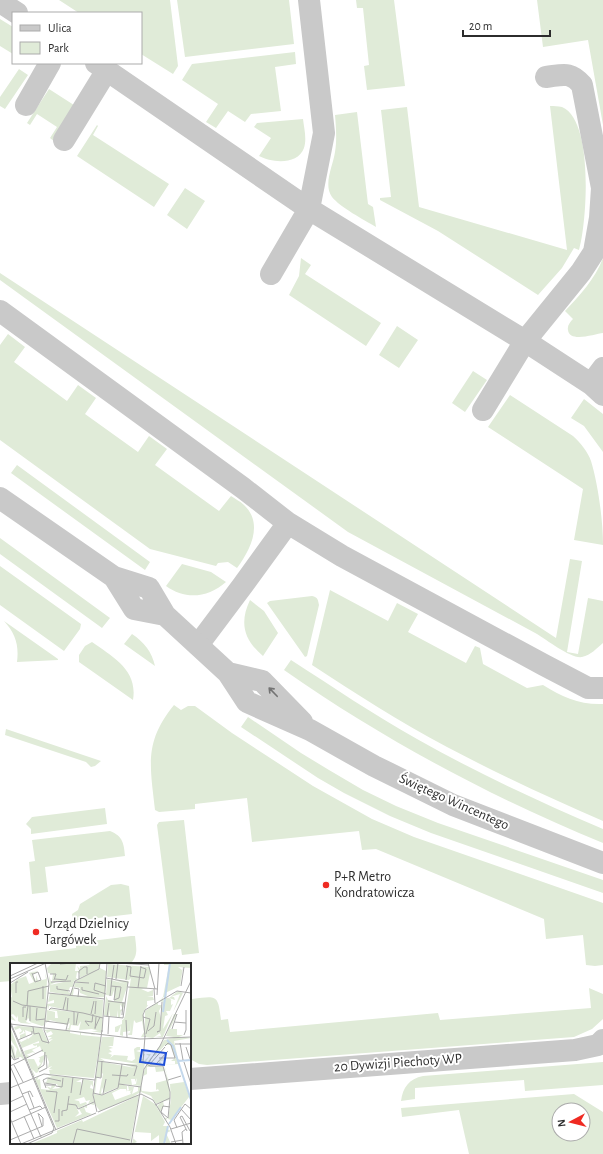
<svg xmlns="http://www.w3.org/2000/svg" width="603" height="1154" font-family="'Alegreya Sans',sans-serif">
<rect width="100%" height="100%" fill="#fff"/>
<path fill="#e0ebd8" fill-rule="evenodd" d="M59,0H170L178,66L173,74L141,54V13H79Z
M177,0H289L294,44L185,57Z
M356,0H394L405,86L367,90L364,66L369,65L363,8H357Z
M537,0H603V125L588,40L543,47Z
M0,19L13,27V54L0,46Z
M295,52L296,64L275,67L281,111L251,114L245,122L228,111L216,128L206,122L218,104L182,80L192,64Z
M19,69L28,75L5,109L0,106V97Z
M49,89L77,107L55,142L50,138L57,127L37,114L30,125L27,123Z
M550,106C554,106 558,106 562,107C594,120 587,223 579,250L574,248L562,268L538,295L438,231L380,200V198L391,197L381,110L407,107L419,207L567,250Z
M357,112L368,204L373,207L376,227C364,220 340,207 332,197C323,184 333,166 335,152C337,140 336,127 335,115Z
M303,119C304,128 307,139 304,148C298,165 272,163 259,156L271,138L254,127L257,123Z
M97,125L98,126L93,135L169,184L154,207L77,156Z
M185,188L205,201L187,229L167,215Z
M301,258L311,265L305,274L381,323L366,346L289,295L299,276Z
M603,258V333C595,334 569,343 568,330C567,326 570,322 573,319L565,311C580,295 595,279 603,258Z
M0,273L556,638L570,559L582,561L567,652L578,654L588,598L603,601V643C597,648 591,655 582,657C571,659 547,640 537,634L348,532L0,280Z
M397,326L418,340L399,368L379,355Z
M8,334L25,347L14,362L67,401L78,385L96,398L85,414L138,452L149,436L167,449L155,465L219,511L231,496C235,499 240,501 244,505C264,524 250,550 237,568L228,562L218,563L216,566L150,549L0,440V345Z
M473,371L487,380L465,412L452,403Z
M510,395L573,436C580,442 588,452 591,461C598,484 603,520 603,545L574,540L583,489L488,427Z
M584,399L603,414V452L584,426L571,418Z
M17,465L150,562L145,570L11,473Z
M0,538L110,618L102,628L0,554Z
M182,564L211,572L226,582C208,598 185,600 166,586Z
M0,566L81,624L80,629L64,651L0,605Z
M330,590L388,621L397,603L418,614L408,632L466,663L475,646L480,648L483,664L527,688L543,685C562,697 580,705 603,704V821C550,798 498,774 447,747C400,722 356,694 312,665Z
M312,596C318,597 318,600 319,605L307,656L305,657L267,603L270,601Z
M250,600L264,611L278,633L263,656C244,640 239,623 250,600Z
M4,621L58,659V660L17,662C19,646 16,634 4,621Z
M132,634C144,642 152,652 155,666L124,644Z
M92,642C113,657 138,670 133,700L79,662V655L85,646Z
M291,660C333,687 374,715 417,739C477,773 540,802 603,829V843C491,797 384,740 284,670Z
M174,705L181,710L188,706H195L232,733L313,786L372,819L414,837L603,903V965L595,966L586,965L583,935L546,939L544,919L376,849L362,850L359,831L252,842L247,798L195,804V809L159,812L155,810C150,765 144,742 174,705Z
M248,717L301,753L329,770L363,790L396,806L438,823L603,880V893L431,833L390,816L344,793L318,778L241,727Z
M6,729L101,761L95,766L91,767L86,762L5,735Z
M105,808L107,824L31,834V829L26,824L32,817Z
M184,820L199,953L182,955L181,949L173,950L157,825L159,822Z
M110,831C123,836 124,844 125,856L45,867L48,892L32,894L29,862L35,861L32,840Z
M121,884L129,886L132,914L73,921L72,914L78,910L80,904L111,885Z
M131,936H135C136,947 139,956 130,964H11V981L0,982V957L76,948V943Z
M589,988L603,994V1019L592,1029L574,1037L207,1065L199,1064L190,1059V1002L192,999C217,996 218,994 221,1020L228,1019L230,1032L438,1013L440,1020L591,1008Z
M603,1062V1085L525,1091L524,1080L415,1088V1099L401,1101C403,1087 409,1079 423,1076Z
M574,1094L603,1112V1154H469L459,1110L402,1117L401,1108ZM559,1110H583V1134H559Z"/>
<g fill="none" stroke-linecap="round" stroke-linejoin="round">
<path stroke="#c9c9c9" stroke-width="22" d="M0,2L17,13
M96,63L309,209L525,341L591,384L603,395
M26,105L50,63
M64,140L107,70
M271,274L309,209L324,133L309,0
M0,311L243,488L288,523L342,556L544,665L588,688H603
M591,384L603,368
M483,410L525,341L581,272L594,252L600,218L602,188L582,85C570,71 563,75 546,77
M198,645L243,585L288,523
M190,1079L575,1050L598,1045L603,1040
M0,1094L11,1093"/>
<path stroke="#c9c9c9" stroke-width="22" d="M0,498L114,577L149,588L165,615L228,673L247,702L310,730L374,766L453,805L603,863
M114,577L134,609L165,615
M228,673L262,681L302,722"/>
</g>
<defs><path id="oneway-shaft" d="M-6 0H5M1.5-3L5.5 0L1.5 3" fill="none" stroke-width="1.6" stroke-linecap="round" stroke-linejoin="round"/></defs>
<use stroke="#737373" href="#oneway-shaft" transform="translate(273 692) rotate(-134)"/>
<g fill="#ef2a22" stroke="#fff" stroke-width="1.5">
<circle cx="326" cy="885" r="4"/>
<circle cx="36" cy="932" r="4"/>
</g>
<g text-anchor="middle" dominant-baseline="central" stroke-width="4" stroke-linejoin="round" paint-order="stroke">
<g font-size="14" fill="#2c2c2c" stroke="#fff">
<text transform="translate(454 802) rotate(24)">Świętego Wincentego</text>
<text transform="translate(398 1063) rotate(-4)">20 Dywizji Piechoty WP</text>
</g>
<g font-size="14" fill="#2c2c2c" stroke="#fff" text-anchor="start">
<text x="334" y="877">P+R Metro<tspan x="334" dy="16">Kondratowicza</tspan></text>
<text x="44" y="924">Urząd Dzielnicy<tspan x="44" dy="16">Targówek</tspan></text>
</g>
</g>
<g transform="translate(10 963)">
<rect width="181" height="181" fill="#fff"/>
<path d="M42,0H66L65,8H69L67,3L70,6V3L80,2L77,0H89V5L81,10L69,15L70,11L67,9L66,15L68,16L64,18L63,24H60L58,29L61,30L62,25H64L63,32L78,33L70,30V25L64,24L65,20H70L71,19H67L66,18L90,5L96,8L95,34L78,35L40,29L39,12L41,19H46L40,22L58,18H42L43,11L38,10L37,5ZM154,0H181V5L168,4L172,7L173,4L170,23L155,30L157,32L154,34L157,12L154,34L150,36L153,34L159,2H154ZM98,1L139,4L140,8L142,15L140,10L137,25L131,26L138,29L143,27V33L137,34H143L144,37L137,38V42H142H138L133,50L135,68L134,74H131L134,69L132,58L126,60L124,57L122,72H118L119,69L120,71L121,59L120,68L113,69V73L110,72L111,62L108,69H105V64L112,61V57L109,56L113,57L115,53L121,15L119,17L97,14ZM30,6L20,10L28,8L23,12L26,18V12L28,18L36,16L35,10L37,16L35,62L32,63L20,59L19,56L18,55L16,59L22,61L11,60L8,58V52L7,55L3,51L1,52L6,58L0,56V35L2,34L0,22L8,16L9,22L8,16L16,13L19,21L24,19L19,10ZM97,16L116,21L104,17L119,18L112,39L115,40L113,46L110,41V47L112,46L113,49L111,48L110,54L112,55H108V47L107,54L100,53V46L99,53L94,52L96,33L98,37H103L99,38L112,39L104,38V27L102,33L96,32ZM168,28L173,30L163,49L170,31L160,34H164L165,37L159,35L164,39L161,37V42L163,41L160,48H156L158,52L155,53L153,66L163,50L153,74H145L151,73L150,70L143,75L135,74V48L148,39V42H152L149,48L151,55L153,39L149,38L153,35L154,39V35H159ZM40,30L93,37L92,70L81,68H88L82,66L69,67L71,58L68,63L61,62L60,67L56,66L59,65L60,60L57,62L40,57L36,60L37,47L45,49V55H48L47,48L40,47V46L70,50L39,43L38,47L37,41L44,40V37L38,39ZM164,51H167L160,66H167V72H173L167,75L174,74L181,75L164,78L168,96L173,98L167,97L181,139L179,134L161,157L158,156L161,136L160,121L174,119L173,114L168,101L154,102L159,116L154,103L147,102L151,96L155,97L150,98L152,102L165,101V98H161L165,95L160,82H155L145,93L143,92L154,77L164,75L156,76L164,74L156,73ZM8,63L32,65L38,79L35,82L43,76L38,77L42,74H37L43,71L41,68L35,71L37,69L34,67L42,66L36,65L60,68V70L70,72V69L89,72L71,70V72L91,74L84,115L40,111L39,107L43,106H39L42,103L26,110L22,106L25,113H24L17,96H24L28,104L31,100L29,99L30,95H28L34,92V89H32L30,83L22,87L26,91L23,89L16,92L20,93L16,95L14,88L27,84V82L25,83L23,82V81L29,80V78L12,85L9,77L11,79L17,76L16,74L18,76L22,73L23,70L15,67L16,73L10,76V72L15,70L13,67V69L10,71L9,70L12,68L10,65L5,67L4,64ZM36,92L39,99L38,105L28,109ZM0,64L11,92L10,85L15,98L11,94L0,96L2,95L0,80L4,84L5,94L7,86L0,76ZM93,72L104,74L103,83H98L103,85L99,86L102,89L98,90L102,92L100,95L104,92L118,93L117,97L122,98L125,96L124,86L127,84H130V87L126,88L130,89V96H133V91H135L132,100L139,93L136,91H141L135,100L131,123L122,122L126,121L127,115L125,119V116H121L122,122L111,121L117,123V129L116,126H110L102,130L105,137L121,131L120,129L122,127L120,128L117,127H119L118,123L124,124L122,131L128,128V124H130L131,129L124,133L129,132L90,148L84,140V131L92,132L106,127L109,124L94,130L92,124L91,130L93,131H89L93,111L92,110V114H87L85,130H84L88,98L125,105L113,101H128L90,95L95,98L88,97L92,74H103ZM142,93L140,101L146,102H137L153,104L154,105L158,116L159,122L160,135L154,137L159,136L160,137L159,143L158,144L154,143H159L160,137L153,138L154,143L150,149L154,155H157L156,158L150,150L147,143L152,138L146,141L141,133L131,129L132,120V128L141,129L149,128L148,126L146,127V120L157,117L155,108L146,109L145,104H137V111L133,113L136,101ZM38,112L72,116L66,119H71V125L73,116L83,118V124L81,121L80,125L83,126L84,142L80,141L82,139L78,141L80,137L76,138L74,134L64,137L69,138L70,141L76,139L77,141L69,145L66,143L69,150L65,154L72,151L69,146L77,142V145L74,144L76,149L82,151L47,165L25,116L29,113L27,117L30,116L31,126L40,127L36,123L41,125L42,121L46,123L42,126L50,125L47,121L36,120L38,114H42ZM129,132L120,181H21L47,170V168L17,181L44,169L72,157L73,159ZM133,133L145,141L155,159L153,163H158L157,166L161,168L156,170L161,181H156L155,177L154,181H149V172L141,178V170L125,169L123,175L127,179L122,181Z" fill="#e0ebd8" fill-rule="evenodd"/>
<path fill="none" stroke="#c3d8ec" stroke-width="2" d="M153,49L160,0M157,77L163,83L181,137M168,98L181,97M159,161L171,144M154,181L158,163"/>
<path fill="none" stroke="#ababab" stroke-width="1" d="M109,0L139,2M138,0L145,26M50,1L63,0M116,3L121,4L120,13L134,15L136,6L130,4M22,10L25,19L31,17L28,9L23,11M40,11H46L44,17M0,13L28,0M0,16L36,0M45,16L56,17L58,12M69,16V8L74,4H77V11M102,16L104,2M106,16L108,0M116,17L118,3M41,19L61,18M64,19L79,20M0,20L18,9M33,23V36M47,23V26L60,28M101,23L111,24L109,35L104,37M171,23L174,4M72,24V27L89,31M118,24L148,26M64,25L69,26L68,34M128,25L131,3M144,26L145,40M6,30V19H8M38,30L95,36M96,31L84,27L85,20L96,23M147,32L149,0M60,33L65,18L89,6L90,0M100,33L102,15M104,37L106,23M3,38L12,42L36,45M98,38L115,40M17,43L18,28L39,23M20,43V58M27,45L26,57L35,56M39,47L41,45L73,50L93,55M53,47L56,34M57,48L58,35M81,51L84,38M85,51L86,38M112,52L113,40M94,53L113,55L118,19L96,15M13,54V44H16M97,54L99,40M133,54L140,56L136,71M16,57L18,43M116,57L117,75M0,58L46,167M35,58L57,61M164,59L176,60M0,60L44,165L42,170L17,181M0,61L130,76L181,74M64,62V49M66,62L68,50M79,63L75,58L82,59L83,51M23,64L24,71L29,70L32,78L39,80L34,67L39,21L35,0M85,65L90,54M85,66L86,54M162,66L167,51M56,67L59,55M138,68L144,63L146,49M149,68L147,69L150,68L152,39M92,69L97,0M98,71L99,54M174,72L176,67V47M135,73L133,99L140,103H153L160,129V135L145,142M135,74L133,52L135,47L167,28L181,30M8,77L22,71V68M0,80L5,96M170,80L173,97M165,81H181M155,84L140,101H146L158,88M176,84L180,96M0,91L4,97L9,95M149,95H165L161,82L158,80L155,83M88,98L127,103L124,113M174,99L181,121M4,102L13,119M0,103L31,174M0,103L33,87M28,106L34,102L35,89M29,109L37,105L36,92M102,112L117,113L118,111M85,114L91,115L92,98M37,115L51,118M158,117L171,113M109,121L131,124M35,122H46L35,120M46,123L52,124L53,115M0,125L34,111L85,117M36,125L33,117L37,115M36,128L47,129L44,150M18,129L24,145M61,130L63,114M83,130L92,132L108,125L112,101M12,131L20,128L23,134M93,131L96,116M131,131L143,137L160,164L166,181M70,132L73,116M0,139L13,133M58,141L66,142L68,146L84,139M171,146L181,157M19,147L30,143L32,145M0,149L17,141M87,149L83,132L92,67M88,149L131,131M28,150L32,163M14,153L24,176M52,153V148L57,147L59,133M170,154L172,153L180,168M170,154L177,168M0,155L11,181L86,150M158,155L151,149L153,143L160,144M158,155L160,135M45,158H49V146M2,159L36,144M167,165L164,157L175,141L181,146M161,166L181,160M0,177L33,163V155L29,151M161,179L173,177M63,181L67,166L120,177M121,181L134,106L150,83L181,18M173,181L172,169L176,166"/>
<path fill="#1d4ed8" fill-opacity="0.15" stroke="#1d4ed8" stroke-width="2" d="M132,87L156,90L154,102L130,99Z"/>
<rect width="181" height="181" fill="none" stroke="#2c2c2c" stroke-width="2"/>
</g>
<rect x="12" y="12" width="130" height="52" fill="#ffffff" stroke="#ababab"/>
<rect x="20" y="25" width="20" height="6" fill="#c9c9c9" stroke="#ababab"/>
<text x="48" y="32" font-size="12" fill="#2c2c2c">Ulica</text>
<rect x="20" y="42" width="20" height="12" fill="#e0ebd8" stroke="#ababab"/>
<text x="48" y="52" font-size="12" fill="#2c2c2c">Park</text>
<g transform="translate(571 1122) rotate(263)"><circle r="19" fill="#ffffff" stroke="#ababab"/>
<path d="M0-3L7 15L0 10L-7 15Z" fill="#ef2a22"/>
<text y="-6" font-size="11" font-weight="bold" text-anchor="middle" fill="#2c2c2c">N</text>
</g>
<path d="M463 30v6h87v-6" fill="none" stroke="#2c2c2c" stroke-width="2"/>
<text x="469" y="30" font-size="12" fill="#2c2c2c" stroke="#ffffff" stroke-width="3" paint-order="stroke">20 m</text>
</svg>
